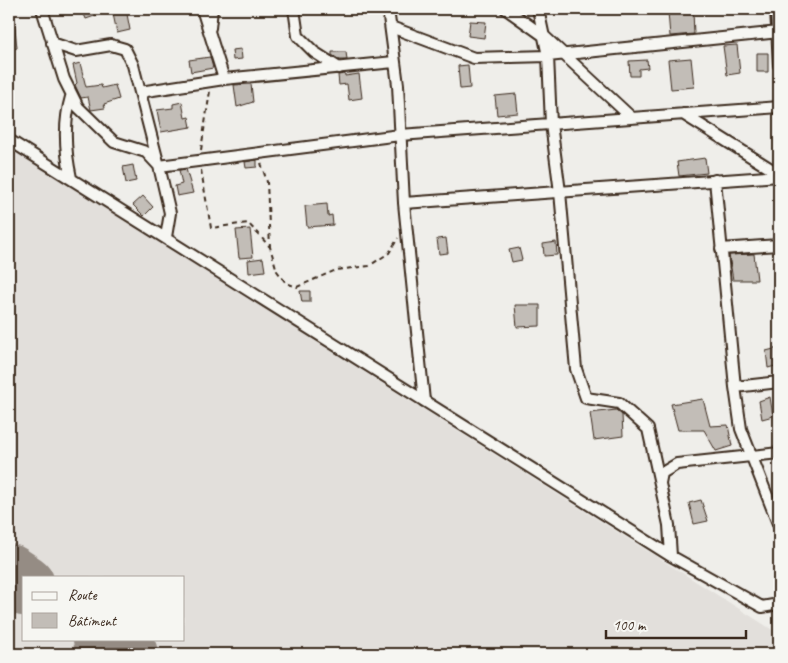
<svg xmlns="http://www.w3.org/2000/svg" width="788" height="663" font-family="Caveat,sans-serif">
<rect width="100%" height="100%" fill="#efeeea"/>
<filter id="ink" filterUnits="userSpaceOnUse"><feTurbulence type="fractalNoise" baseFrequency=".02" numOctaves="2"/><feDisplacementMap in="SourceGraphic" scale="10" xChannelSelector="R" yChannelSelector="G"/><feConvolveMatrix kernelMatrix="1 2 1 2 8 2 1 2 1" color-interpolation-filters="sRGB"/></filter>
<g filter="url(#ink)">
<path fill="#e2dfdb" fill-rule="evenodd" d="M9,148L779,634V654H9ZM24,577H184V639H24Z"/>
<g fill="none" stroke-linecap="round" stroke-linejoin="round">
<path stroke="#958c84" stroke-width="62" d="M9,575L24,585
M104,639L127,654"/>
</g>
<path fill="#c2bdb7" stroke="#3b2a1e" d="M82,9H112V10L86,19Z
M112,9H126L130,30L117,33Z
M693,11L694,34L670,36L668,12Z
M9,13H12L14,18L17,48L9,50Z
M470,21L486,22L484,38L468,36Z
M737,45L740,73L727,75L723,46Z
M241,49L242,59L233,60L232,50Z
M332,52H346L347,60H340L332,55Z
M757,53H768V72H757Z
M210,57L213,68L191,72L189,60Z
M691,58L694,87L671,89L668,60Z
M647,60L648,68L639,69V76H630L629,61Z
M80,63L86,87L101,85L102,88L115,85L119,99L104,104L105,108L91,110L88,97L81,98L75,85L77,83L73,65Z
M468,65L470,88L460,89L458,66Z
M345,74V76L359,74L362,98L349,100L347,84L339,85L338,75Z
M251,84L253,102L237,107L234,85Z
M516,94L518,113L497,115L495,96Z
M182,102L185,118L189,117L191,127L161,132L157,110L173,108V104Z
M705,158L707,173L679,176L677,162Z
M257,160V167L246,168L245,162Z
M133,165L136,181L126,183L123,167Z
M186,169L193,193L177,196L175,186L182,184L179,170Z
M143,196L153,207L144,216L133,205Z
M327,204L328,216L332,215L333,225L307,227L305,206Z
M250,229L253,257L239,258L236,230Z
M446,238L448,253L439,254L437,239Z
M556,242L557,255L544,256L543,244Z
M519,248L522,260L512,262L509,250Z
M754,254L757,280H733L729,255Z
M263,258L265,271L249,273L248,260Z
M300,291H310V302H302Z
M515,305H540V326L517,327Z
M778,348L779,365L768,368L766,351Z
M770,397L773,416L762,419L759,401Z
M703,399L710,426L728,425L732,446L716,451L704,430H678L671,404Z
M616,410L622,415L623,436L594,440L590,413Z
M701,500L708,521L694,524L689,503Z"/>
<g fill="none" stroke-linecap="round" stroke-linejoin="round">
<defs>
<path id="street" d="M42,9L64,79L78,107L114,142L146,152L159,166L170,213L166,237
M294,9L298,36L314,52L339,68
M388,9L398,85L404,203L424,401
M506,9L544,36L632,118
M538,9L548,56L551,124L560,192L576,369L586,398L619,403L648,429L669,525L671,556
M776,9L779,65
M391,27L474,58L548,56L779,32
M210,28L212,9
M52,43L76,51L111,45L125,49L133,65L159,166L400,135L779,107
M224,79L394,62
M140,92L224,79L202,9
M71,97C63,124 65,151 71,178
M683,114L779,174
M9,140L671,556L762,607L779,604
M715,180L735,387L741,429L779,526
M404,203L779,176
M721,249L779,245
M735,387L779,382
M660,483L662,473L677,464L779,453"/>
</defs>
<use href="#street" stroke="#3b2a1e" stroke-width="14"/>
<path stroke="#3b2a1e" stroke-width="2" stroke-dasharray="5 4" stroke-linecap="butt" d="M201,150L210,91
M261,163L267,182L270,247
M201,170L211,228L248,223L270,247L277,271L286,283L297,287L336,270L369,266L389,253L398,238"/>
<use href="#street" stroke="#f6f6f2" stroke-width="10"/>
</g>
</g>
<rect width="788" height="663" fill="none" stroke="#f6f6f2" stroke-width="30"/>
<rect x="15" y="15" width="758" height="633" fill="none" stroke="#3b2a1e" stroke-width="2" filter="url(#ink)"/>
<rect x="22" y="576" width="162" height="65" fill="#f6f6f2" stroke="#aba49d"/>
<rect x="32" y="592" width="25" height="8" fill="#f6f6f2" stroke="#aba49d"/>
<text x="68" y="600" font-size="15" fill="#3b2a1e">Route</text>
<rect x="32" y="613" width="25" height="15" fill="#c2bdb7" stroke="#aba49d"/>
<text x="68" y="626" font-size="15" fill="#3b2a1e">Bâtiment</text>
<path d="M606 630v8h140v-8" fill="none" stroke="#3b2a1e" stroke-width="2.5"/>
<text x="613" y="630" font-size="15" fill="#3b2a1e" stroke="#f6f6f2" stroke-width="4" paint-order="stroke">100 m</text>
</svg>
